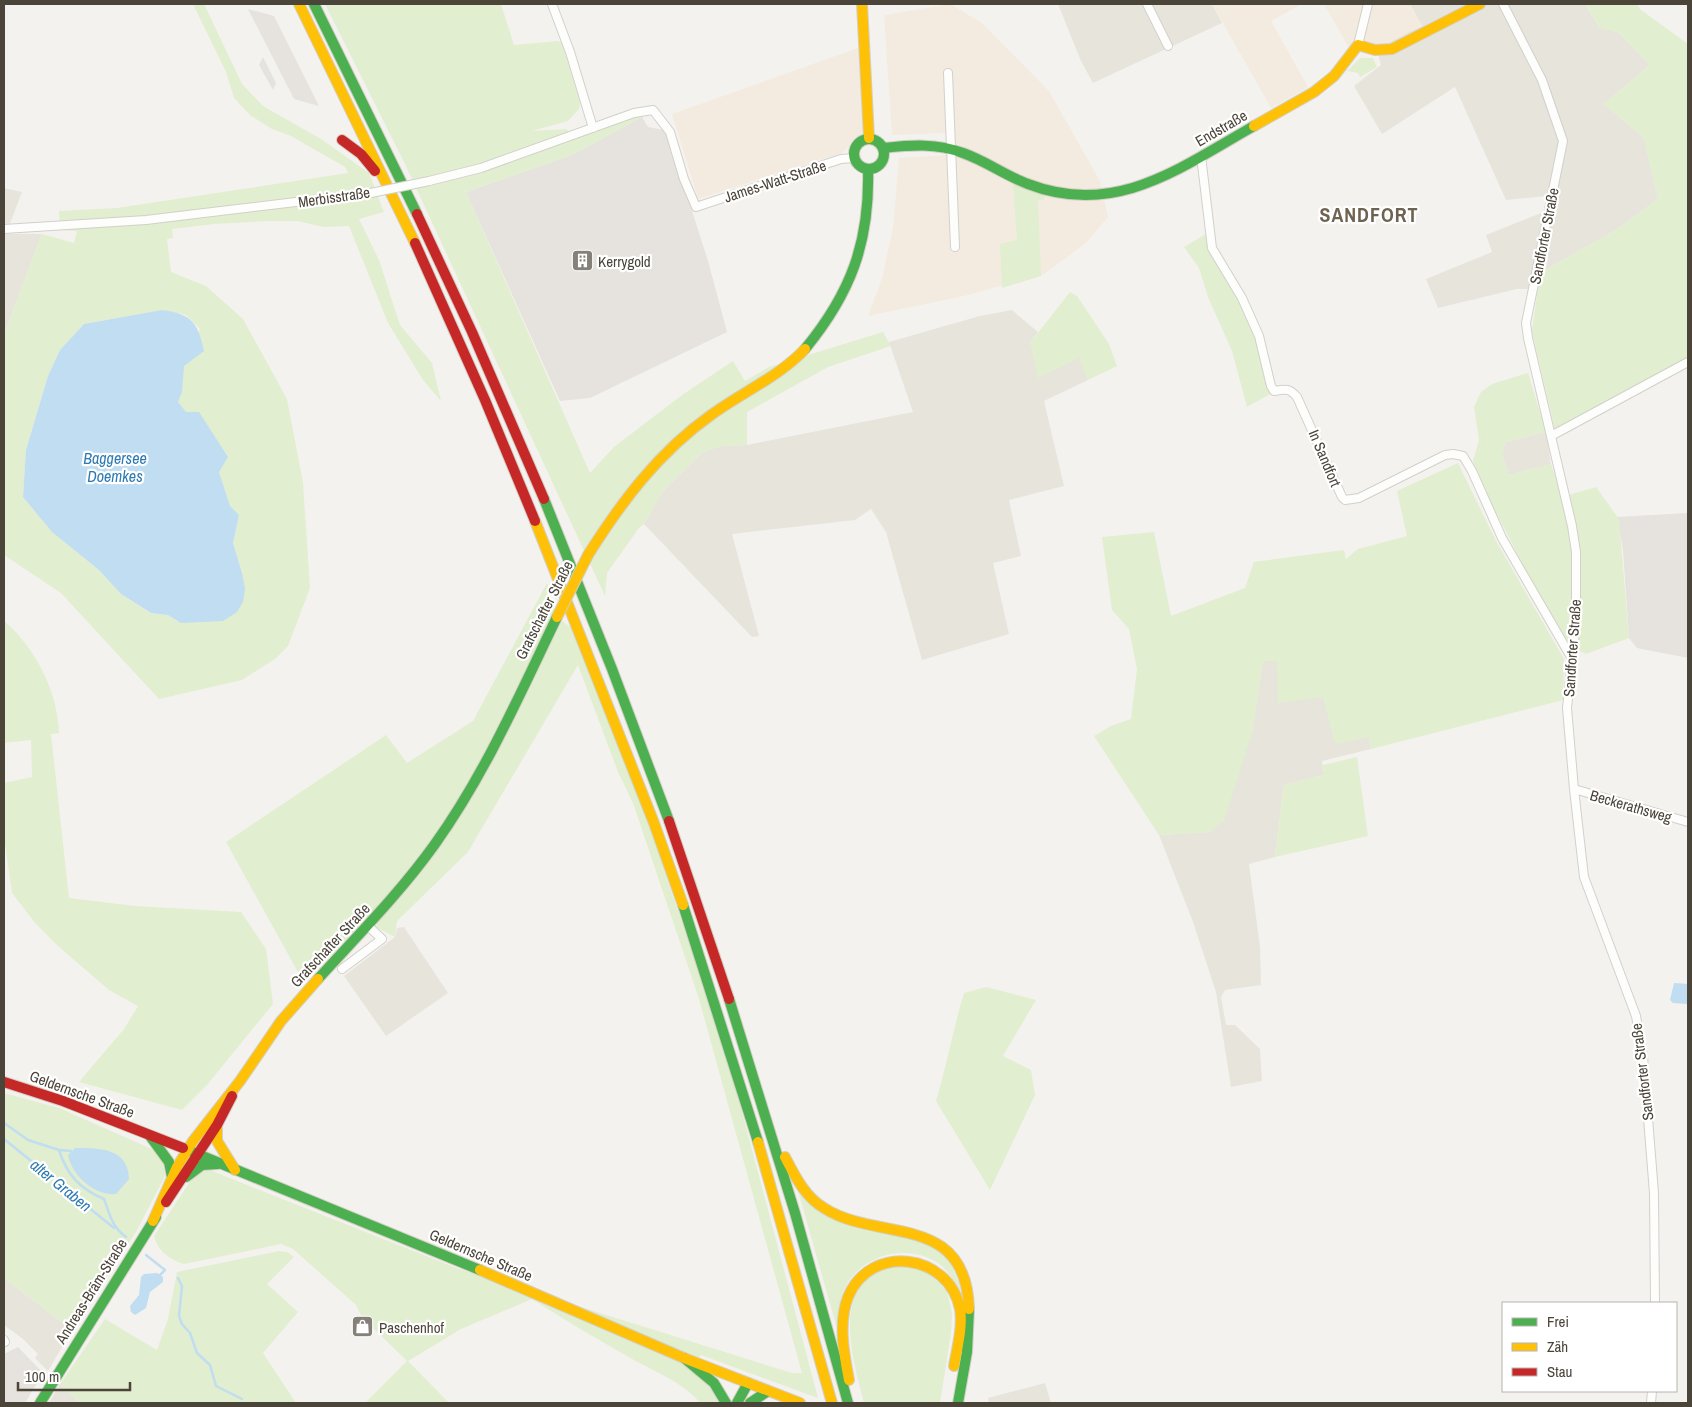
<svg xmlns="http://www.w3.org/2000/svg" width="1692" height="1407" font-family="'Archivo Narrow',sans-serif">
<rect width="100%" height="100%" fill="#f4f2ee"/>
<path fill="#e7e4dc" d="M1058,4H1212L1222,23L1093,83L1081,61Z
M1410,4H1585L1600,28L1618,32L1650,65L1604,104L1644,138L1658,199L1616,230L1540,273L1541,254L1533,289H1517L1438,308L1426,279L1492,252L1486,235L1546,211L1547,196L1506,200L1455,87L1382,134L1354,86L1381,65L1376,46L1422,26Z
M4,188L22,192L6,234H42L4,335Z
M1012,310L1038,332L1030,343L1080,358L1088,380L1044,401L1064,486L1009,500L1021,556L993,563L1009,634L922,660L886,532L871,509L855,520L732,534L759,636L752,637L644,524L662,492L703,452L721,446L747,445L913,412L889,342L980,316Z
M1546,432L1551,464L1509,475L1502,455L1505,442Z
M1263,661H1277L1323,697L1369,737L1371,749L1322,761L1324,775L1284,785L1275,857L1249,864L1260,947L1261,985L1225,990L1221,997L1226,1025H1235L1260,1049L1262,1081L1231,1087L1216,992L1193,922L1159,835L1210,832L1252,732Z
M404,927L448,993L386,1036L344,976L395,937L397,928Z
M4,1278L72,1330L48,1371L35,1358L38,1354L23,1339L4,1325Z
M1045,1383L1051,1403H989L988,1398Z
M60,1384L80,1403H49Z"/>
<path fill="#f3ebdf" d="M950,4L982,23L1049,91L1100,181L1108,217L1086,243L1044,274L964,296L868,316L882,278L893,228L899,158L947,155L946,133L892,135L884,15Z
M1212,4H1302L1271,21L1308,87L1271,108Z
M1324,4H1410L1422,25L1385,45L1376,46L1360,40L1349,48Z
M861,47L864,132L842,153L698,199L672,114Z"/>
<path fill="#e6e2de" d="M642,117L648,127L664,130L669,139L708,261L727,332L590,398L560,401L466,192L572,155Z
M1688,513V658L1637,648L1629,638L1623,550L1617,517Z
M18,1347L43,1373L25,1403H4V1354Z"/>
<path fill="#e1eecf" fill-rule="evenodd" d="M193,4H204L242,84L263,106L321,139L369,173L384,212L359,219L379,260L400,325L432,363L441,401L423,380L388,323L349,226L324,227L297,221H269L215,224L172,229L173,238L167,239L171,272L206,286L243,319L287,399L303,483L310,588L288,646L275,659L242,680L159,699L61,593L4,555V335L42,234L74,243L77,231L60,230L59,211L117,208L348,173L345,167L291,136L272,129L251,116L234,98L226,72ZM162,310L186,315L200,329L183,366L182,392L178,402L219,472L230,506L239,515L233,543L242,573L181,623L168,615L150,613L121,594L99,570L52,532L23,497L26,450L48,376L60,350L84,324Z
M325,4H501L514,45L558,41L562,43L580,103L579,109L568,121L532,131L566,129L571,133L639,114L642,117L572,155L466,192L590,473L614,447L682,395L733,361L745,381L769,367L883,332L891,346L828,367L747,412V445L721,446L703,452L662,492L644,524L639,528L607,573L605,596L405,164Z
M1585,4H1636L1641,10L1688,44V360L1555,430L1532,331L1540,273L1616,230L1658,199L1644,138L1604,104L1650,65L1618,32L1600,28Z
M1360,58H1373L1377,67L1360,77L1358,73L1347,71Z
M1013,184L1045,195L1044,200H1038L1041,276L1002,288L1000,244L1017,240Z
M1206,234C1213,261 1230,280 1242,305C1256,333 1264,363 1272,393L1247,407L1232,351L1208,297L1199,268L1184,247Z
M1070,292L1077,296L1109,344L1117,366L1088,380L1079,358L1038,378L1030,343Z
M1528,373L1546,432L1505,442L1502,455L1509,475L1551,464L1562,497L1596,487L1619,519L1629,638L1586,654L1568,646L1557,631L1488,497L1473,461L1479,440L1474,407L1481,392L1492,384Z
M1458,463L1496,541L1564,659L1563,700L1371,749L1369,737L1335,744L1323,697L1278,703L1277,661H1263L1252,732L1224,821L1210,832L1159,835L1094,736L1111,726L1131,719L1137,669L1129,629L1112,610L1102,537L1154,532L1171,616L1245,588L1254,562L1344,550L1346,559L1358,549L1407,536L1397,491Z
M547,583L557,617L579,634L631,762L667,879L722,1037L818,1398L701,1355L690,1369L707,1381L722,1403H700C681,1380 652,1371 627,1356C595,1338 563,1319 532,1299L461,1329L408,1361L449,1403H365L407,1361L362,1317L356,1305L293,1249L281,1244L184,1264C170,1260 157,1250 154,1236L197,1171L207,1169L459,1269L792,1373H802L699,999L633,803L618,772L578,665L468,852L397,921L395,937L376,927L390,901L363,922L304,983L226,842L386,735L407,763L473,721Z
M4,621C35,647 58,692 59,733L51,734L69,898L135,906L241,912L266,949L273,1004L207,1085L182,1110L79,1082L124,1029L138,1006L109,990L58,946L36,924L12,893L4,836V783L32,777L31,740L4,743Z
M1357,757L1368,836L1275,857L1284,785L1324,775L1323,765Z
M986,987L1036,1000L1003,1056L1031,1070L1035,1095L990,1190L936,1101C947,1065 953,1029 964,993Z
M4,1093L59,1108L154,1150L163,1161L165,1176L136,1232L72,1330L4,1278Z
M797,1187L803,1196L931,1244L949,1258L964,1296C956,1284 947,1268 935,1261C902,1243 859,1256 844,1290C838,1303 839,1318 838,1332Z
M279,1251L287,1252L294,1257L267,1284L298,1312L263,1353L296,1403H80L60,1384L105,1319L157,1350L168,1319L177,1272Z
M900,1265L925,1269L947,1291L952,1313L951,1333L940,1403H864C854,1363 832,1297 878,1270C884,1266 893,1266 900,1265Z"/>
<path fill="#e6e3df" d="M248,9L274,16L319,106L294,99Z
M263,57L276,83L273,90L259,65Z
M679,234L690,241L695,240L713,305L697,311L687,278L692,276L685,250L680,251L677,242Z"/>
<path fill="#c0ddf1" d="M162,310C192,314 198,323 204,351L184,366L182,392L178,402L186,412H199L228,457L219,472L230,506L239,515L233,543L242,573L245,589L243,602L237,612L223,621L181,623L168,615L151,613L121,594L99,570L52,532L23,497L26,450L48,376L60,350L84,324Z
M1674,983L1688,984V1004L1673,1003L1670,1000Z
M75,1148C100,1148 128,1148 129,1179L116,1194C95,1196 72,1176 68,1155Z
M157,1273L163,1277V1282L150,1292L146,1308L135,1315L131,1312L130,1306L139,1295L141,1277L144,1274Z"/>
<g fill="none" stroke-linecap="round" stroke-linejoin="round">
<path stroke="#c0ddf1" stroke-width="2.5" d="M4,1123L28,1140L59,1150C67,1175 80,1189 104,1199C110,1215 112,1227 126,1237
M4,1139L114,1228
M60,1150L71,1151
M146,1255L165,1270L160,1275
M178,1278L182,1286L179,1316L182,1324L190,1333L197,1353L210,1365L216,1386L242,1399"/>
<defs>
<path id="street" d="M552,4L570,52L593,128
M1147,4L1168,46
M1503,4L1542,80L1563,141L1526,323L1528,338L1572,526L1576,552V621L1567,708L1574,789L1584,877L1636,1016L1643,1056L1654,1193L1655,1303
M1358,45L1368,4
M948,73L955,247
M1201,156L1212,248L1242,298L1259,336L1271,386L1274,391C1286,389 1289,388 1297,397L1342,497L1345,500L1359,498L1445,455L1453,454L1463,456L1472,471L1502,538L1571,657
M429,181L481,168L634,113L653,110L670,132L684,179L696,207L841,159L854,158
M4,229L146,220L371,193
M1551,436L1688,362
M1574,789L1688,822
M342,969L382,939L368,926
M4,1340L5,1342
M1651,1403L1652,1391"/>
<path id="fast" d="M314,4L417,214
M854 154a15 15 0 1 1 30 0a15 15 0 1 1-30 0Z
M884,148C911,145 937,143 963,153C986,161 1006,176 1028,184C1116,218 1181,167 1254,126
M805,349C851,293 870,242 868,169
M544,499L612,669L669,821
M683,905L758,1142
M318,979C358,935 400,893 435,844C485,774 520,694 557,617
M729,999L795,1213L848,1403
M150,1136L169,1162L172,1177
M183,1148L480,1270
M186,1177L202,1165L218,1164
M684,1358L714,1383L726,1403
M40,1403L156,1217
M737,1403L748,1383
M750,1403L768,1391
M958,1403L967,1352L969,1309"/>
<path id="slow" d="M299,4L415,243
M862,4L869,138
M1254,126L1314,92L1334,76L1358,45L1375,50L1392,49L1480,4
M535,521L654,823L683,905
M588,555C622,501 659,452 711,415C741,393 780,376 805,349
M217,1125V1141L235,1170
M758,1142L832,1403
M785,1157C795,1176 805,1197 824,1208C878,1243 966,1211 969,1309
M153,1221L177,1167L193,1141L240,1081L281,1021L318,979
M480,1270L684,1358L800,1403
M849,1380C844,1354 838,1323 848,1297C870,1243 949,1253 960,1309C963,1327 957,1348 954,1366"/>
<path id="jam" d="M342,140L361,154L375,171
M417,214L472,332L544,499
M415,243L485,400L535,521
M669,821L729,999
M4,1082L63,1101L183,1148
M166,1202L217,1125L232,1096"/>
</defs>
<use href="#street" stroke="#d2d0cb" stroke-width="10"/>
<use href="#fast" stroke="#d3cfc5" stroke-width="12"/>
<use href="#slow" stroke="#d3cfc5" stroke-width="12"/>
<use href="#jam" stroke="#d3cfc5" stroke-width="12"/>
<use href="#street" stroke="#fdfdfc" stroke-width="8"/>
<use href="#fast" stroke="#4caf50" stroke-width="10"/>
<use href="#slow" stroke="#ffc107" stroke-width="10"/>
<use href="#jam" stroke="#c62828" stroke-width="10"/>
<defs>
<path id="street-bridge" d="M371,193L429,181"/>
<path id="slow-bridge" d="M557,617L588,555"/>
</defs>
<use href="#street-bridge" stroke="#d2d0cb" stroke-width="10" stroke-linecap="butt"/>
<use href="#slow-bridge" stroke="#d3cfc5" stroke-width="12" stroke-linecap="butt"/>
<use href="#street-bridge" stroke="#fdfdfc" stroke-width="8"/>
<use href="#slow-bridge" stroke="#ffc107" stroke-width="10"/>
</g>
<defs>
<symbol id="building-square" viewBox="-11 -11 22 22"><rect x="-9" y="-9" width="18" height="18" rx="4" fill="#868178" stroke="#fff"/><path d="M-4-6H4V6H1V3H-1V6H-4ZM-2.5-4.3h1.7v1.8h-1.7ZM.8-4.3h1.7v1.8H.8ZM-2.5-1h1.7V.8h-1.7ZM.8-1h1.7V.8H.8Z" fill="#fff"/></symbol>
<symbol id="shop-square" viewBox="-11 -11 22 22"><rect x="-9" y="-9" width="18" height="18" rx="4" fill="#868178" stroke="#fff"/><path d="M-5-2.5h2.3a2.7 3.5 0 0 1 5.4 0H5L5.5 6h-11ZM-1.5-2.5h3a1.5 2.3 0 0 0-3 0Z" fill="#fff"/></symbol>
</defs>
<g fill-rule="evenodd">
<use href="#building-square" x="570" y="248" width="25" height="25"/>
<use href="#shop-square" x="350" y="1314" width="25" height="25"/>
</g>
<g text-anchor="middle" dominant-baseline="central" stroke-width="4.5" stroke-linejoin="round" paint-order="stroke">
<g font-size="15" fill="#4b4439" stroke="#fff">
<text transform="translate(1221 128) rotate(-30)">Endstraße</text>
<text transform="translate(775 181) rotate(-18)">James-Watt-Straße</text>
<text transform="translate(334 197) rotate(-8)">Merbisstraße</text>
<text transform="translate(1544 236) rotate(-79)">Sandforter Straße</text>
<text transform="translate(1325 458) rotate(67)">In Sandfort</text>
<text transform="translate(544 610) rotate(-63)">Grafschafter Straße</text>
<text transform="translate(1572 648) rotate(-86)">Sandforter Straße</text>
<text transform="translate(1631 806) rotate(16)">Beckerathsweg</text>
<text transform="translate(330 945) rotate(-47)">Grafschafter Straße</text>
<text transform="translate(1642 1072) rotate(-97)">Sandforter Straße</text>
<text transform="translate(82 1094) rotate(20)">Geldernsche Straße</text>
<text transform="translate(481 1255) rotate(23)">Geldernsche Straße</text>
<text transform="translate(91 1291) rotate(-58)">Andreas-Bräm-Straße</text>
</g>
<g font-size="15" fill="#4b4439" stroke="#fff" text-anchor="start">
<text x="598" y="261">Kerrygold</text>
<text x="379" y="1327">Paschenhof</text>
</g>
<g font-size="16" font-style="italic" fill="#2e7ab2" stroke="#fff">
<text x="115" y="458">Baggersee<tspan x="115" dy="18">Doemkes</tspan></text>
<text transform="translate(61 1185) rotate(39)">alter Graben</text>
</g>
<g font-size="20" font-weight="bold" letter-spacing="1" fill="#6e6250" stroke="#fff">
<text x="1369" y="214">SANDFORT</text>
</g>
</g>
<rect width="1692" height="1407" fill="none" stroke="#4b4439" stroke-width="10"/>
<rect x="1502" y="1302" width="175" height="90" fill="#ffffff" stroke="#b7b4b0"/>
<rect x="1512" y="1318" width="25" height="8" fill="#4caf50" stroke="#b7b4b0"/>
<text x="1547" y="1327" font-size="15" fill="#4b4439">Frei</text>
<rect x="1512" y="1343" width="25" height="8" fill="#ffc107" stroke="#b7b4b0"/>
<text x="1547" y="1352" font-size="15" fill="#4b4439">Zäh</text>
<rect x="1512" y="1368" width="25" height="8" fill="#c62828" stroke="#b7b4b0"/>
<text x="1547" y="1377" font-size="15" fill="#4b4439">Stau</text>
<path d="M18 1382v8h112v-8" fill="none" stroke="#4b4439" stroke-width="2.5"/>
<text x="25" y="1382" font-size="15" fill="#4b4439" stroke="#ffffff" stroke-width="4" paint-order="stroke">100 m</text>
</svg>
